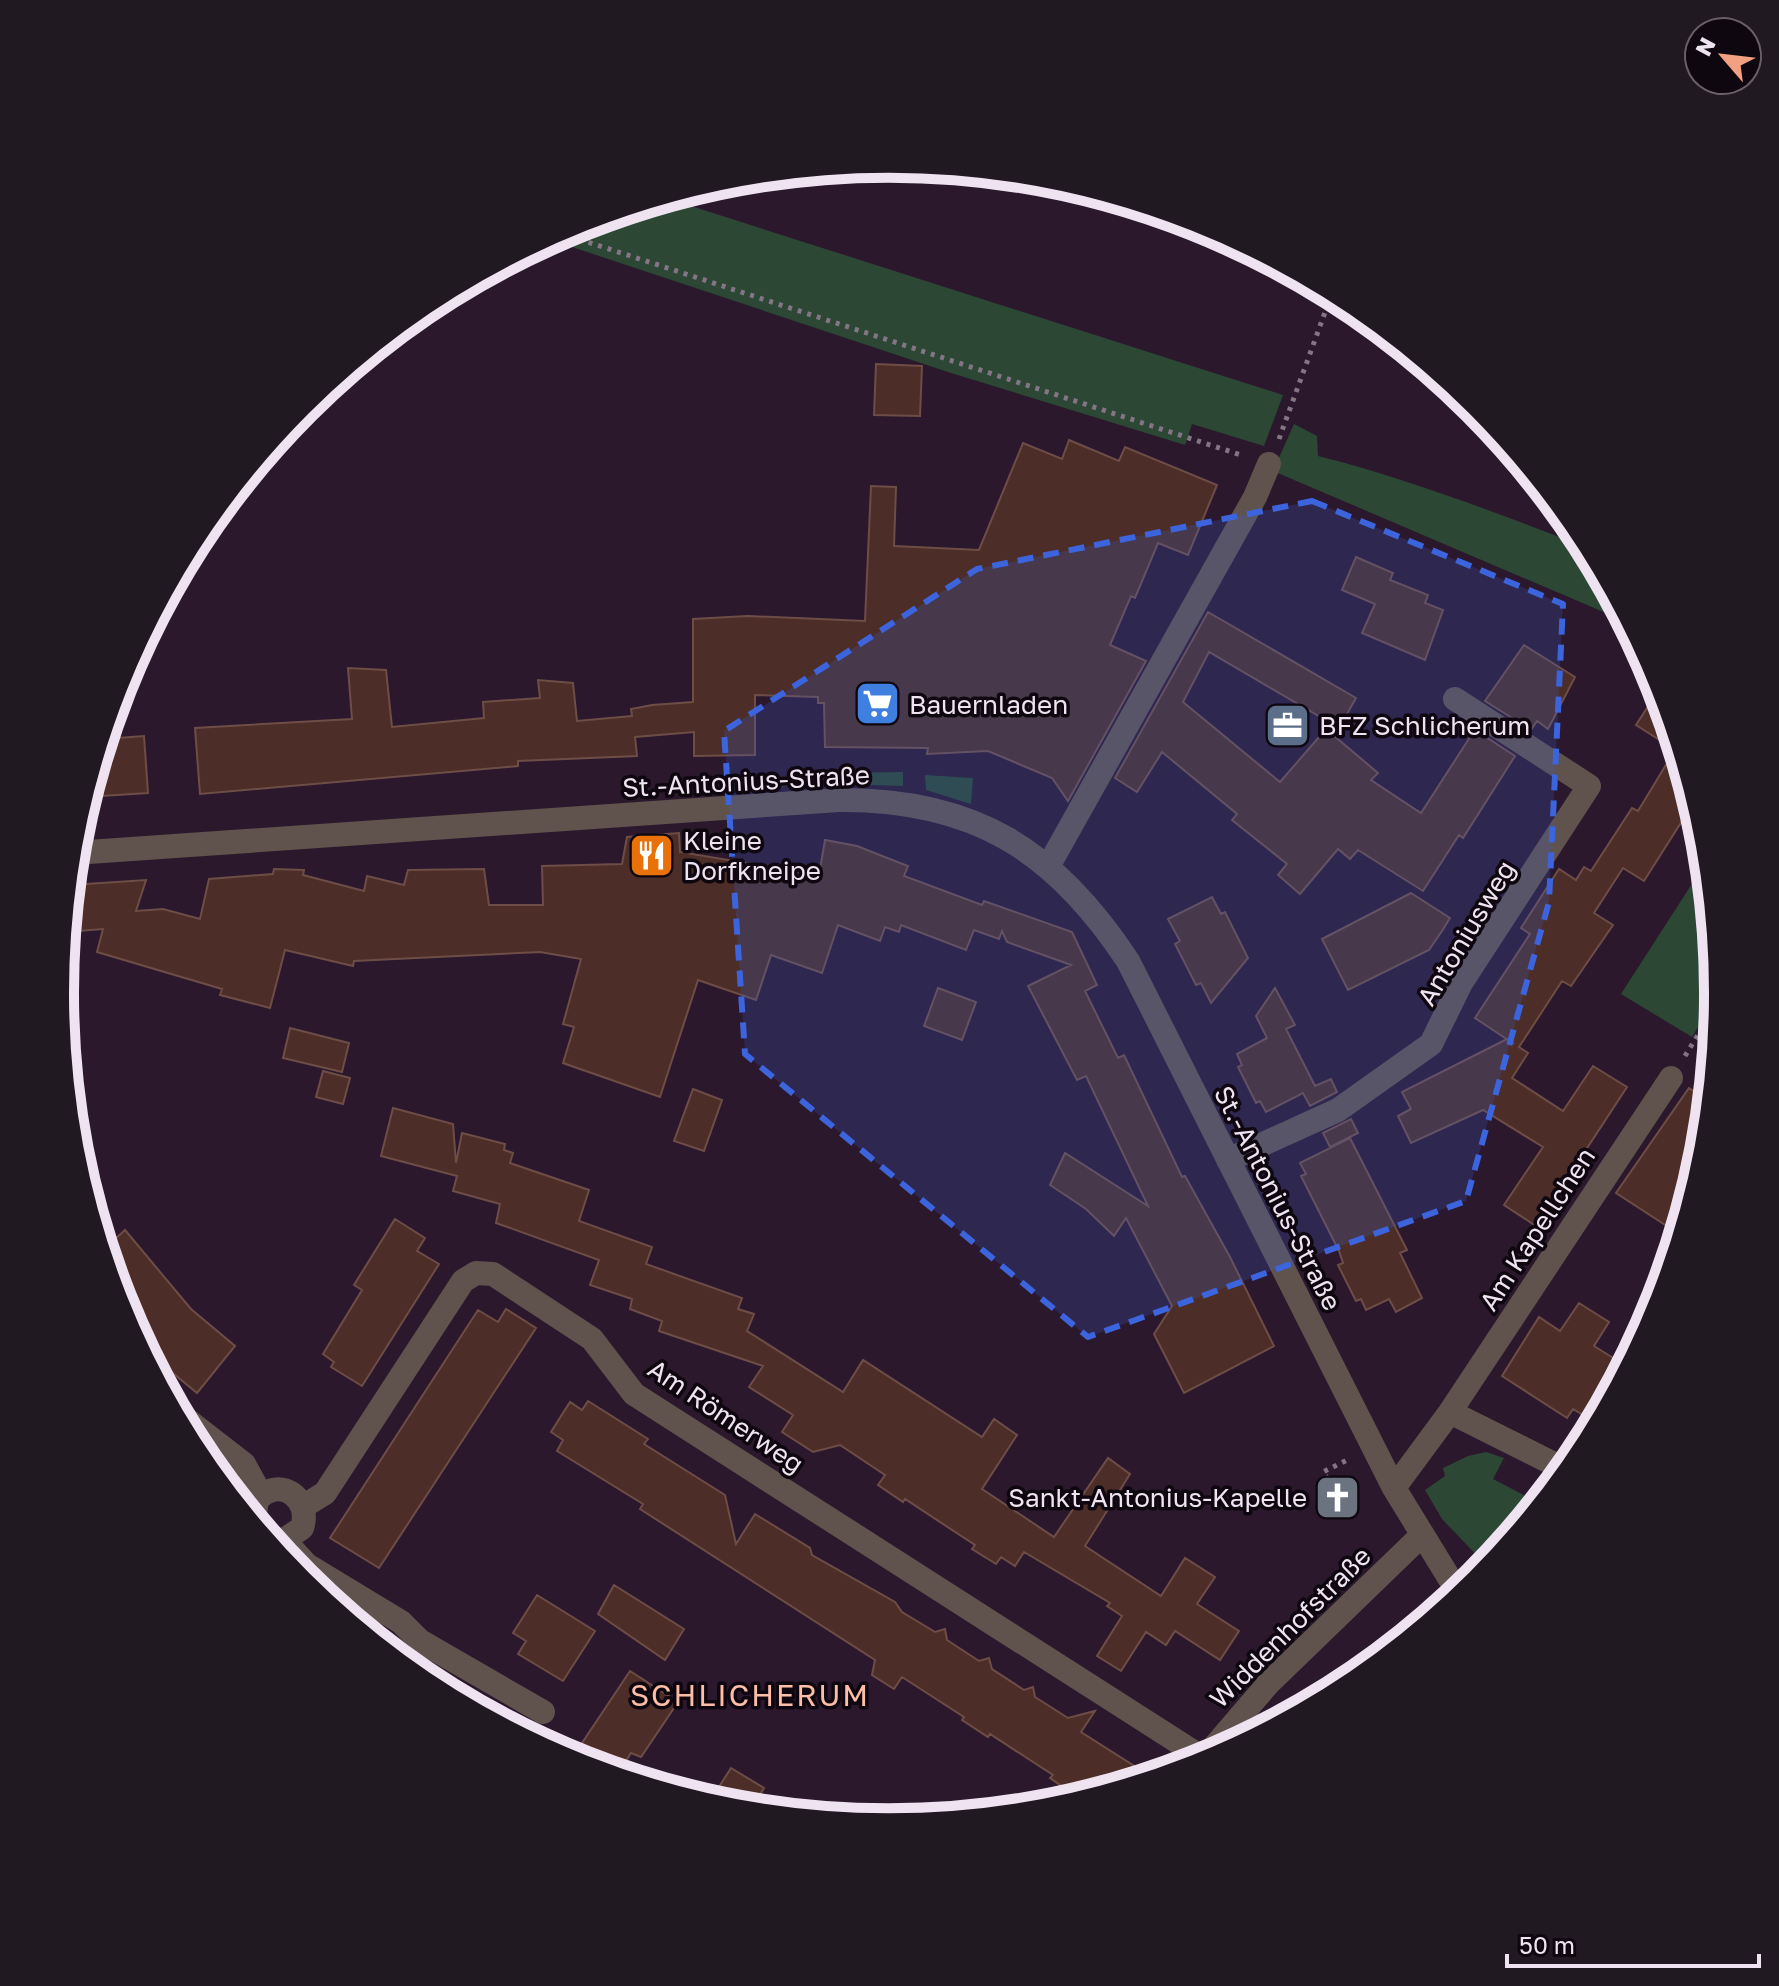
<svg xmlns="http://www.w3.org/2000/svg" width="1779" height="1986" font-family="'Golos Text',sans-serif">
<rect width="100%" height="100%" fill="#2b182d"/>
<path fill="#2c4734" d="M666,198L1283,395L1264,446L1192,424L1185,445L951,373L548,239L573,226Z
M1294,424L1317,436L1318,456C1410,479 1499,514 1588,548L1627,622L1273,471Z
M903,772V786L839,784V773Z
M925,775L973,778L971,804L926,790Z
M789,780L790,786L681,794V790Z
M1706,862L1719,993L1692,1037L1621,994Z
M1486,1452L1504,1458L1493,1479L1539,1503L1487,1566L1442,1519L1425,1490L1445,1476L1443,1468L1468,1456Z"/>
<path fill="#4c2d27" stroke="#6e4d47" stroke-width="2" d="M876,364L922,366L920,416L874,415Z
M1069,440L1119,461L1125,447L1217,485L1188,555L1158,543L1135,598L1131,596L1110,645L1146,661L1068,801L1052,778L988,751L927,754L928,748L825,747L824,703H818V697L755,695V755L694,756V732L635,737L637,756L518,761V766L200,794L195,728L352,719L348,668L386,670L392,727L484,718L483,702L540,698L538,680L573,683L577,721L632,716L631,709L652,705L693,702V619L748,616L865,621L871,486L896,487L894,546L979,550L1023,443L1062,459Z
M1356,557L1393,573L1390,580L1428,595L1425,603L1443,610L1425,660L1362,633L1375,604L1342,590Z
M1208,612L1356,698L1339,728L1209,652L1183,702L1280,782L1326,729L1378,773L1371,780L1421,813L1472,734L1466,731L1469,726L1515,756L1463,838L1459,835L1423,891L1358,850L1350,859L1338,849L1300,894L1278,875L1287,864L1232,820L1237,814L1162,752L1137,792L1115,778Z
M1524,645L1575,677L1548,729L1537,721L1531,730L1485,701Z
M1660,688L1694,802L1644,881L1623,868L1594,913L1613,925L1571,986L1562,981L1519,1047L1528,1053L1512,1078L1563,1111L1593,1066L1627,1087L1536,1226L1504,1205L1543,1147L1483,1110L1411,1143L1398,1116L1411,1109L1402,1092L1507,1039L1514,1044L1475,1018L1530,934L1521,928L1559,869L1576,880L1584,867L1591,871L1632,808L1638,811L1675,750L1636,725Z
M144,736L148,793L86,797L104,739Z
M679,833L680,852L819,875L825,840L857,846L908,866L904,876L982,905L984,901L1072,932L1097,985L1085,991L1118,1058L1124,1055L1182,1177L1185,1176L1230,1257L1274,1346L1184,1393L1154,1334L1172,1306L1126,1218L1114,1236L1086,1209L1050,1185L1065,1153L1148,1206L1086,1076L1077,1080L1028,986L1071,965L1007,942L1002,931L999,939L974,930L966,950L901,925L899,932L885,927L880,941L838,925L822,973L771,955L756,1000L698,980L660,1097L563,1063L574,1027L563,1024L581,959L540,952L354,961L353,966L285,950L270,1008L220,995L222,989L97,952L103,929L66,932L71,885L146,880L136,911L163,909L200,919L209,879L273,874L274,869L304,870L303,875L364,891L367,876L404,885L408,870L484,869L489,905H543L542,866L622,864L627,837Z
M1411,893L1450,918L1442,931L1429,950L1348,990L1322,939Z
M1212,897L1221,914L1225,912L1248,958L1211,1003L1201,983L1196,985L1175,944L1180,941L1168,919Z
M938,988L976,1002L962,1040L924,1026Z
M1275,988L1295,1025L1286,1029L1315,1086L1331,1079L1337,1092L1310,1106L1303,1093L1266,1112L1260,1101L1256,1103L1238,1067L1242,1065L1237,1054L1267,1038L1256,1016Z
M290,1028L349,1043L342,1072L283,1058Z
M323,1071L350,1078L343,1104L316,1097Z
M1689,1088L1708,1101L1703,1155L1679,1234L1616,1193Z
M693,1089L722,1100L704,1151L674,1141Z
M393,1108L453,1124L456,1163L462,1133L505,1144L504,1150L513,1153L510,1163L589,1190L579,1221L652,1247L646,1264L742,1298L738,1309L754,1314L747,1331L843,1392L863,1360L982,1437L994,1419L1017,1435L982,1489L1054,1537L1108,1458L1130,1474L1085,1546L1161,1596L1185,1558L1215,1577L1197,1604L1239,1631L1220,1660L1175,1631L1166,1645L1146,1632L1121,1671L1097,1656L1122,1616L1107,1606L1110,1603L1024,1552L1015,1566L1001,1557L996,1564L972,1549L975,1545L905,1499L903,1502L878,1485L885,1475L840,1445L813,1452L782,1432L793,1415L749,1387L763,1366L659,1331L662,1321L630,1309L632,1299L590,1285L599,1260L496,1223L500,1204L453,1191L457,1176L381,1156Z
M1351,1119L1358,1133L1330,1147L1323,1133Z
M1350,1138L1407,1250L1400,1253L1422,1298L1396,1312L1389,1299L1366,1310L1361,1299L1356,1301L1338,1265L1343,1263L1339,1251L1301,1176L1306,1174L1300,1163Z
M395,1219L425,1238L417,1251L439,1264L362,1386L331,1367L334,1362L323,1354L362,1290L354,1285Z
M125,1230L191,1309L235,1346L197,1393L144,1349L123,1310L104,1249Z
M1579,1303L1609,1322L1594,1346L1626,1366L1596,1423L1573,1409L1567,1418L1502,1376L1539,1317L1560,1331Z
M506,1309L536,1328L379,1568L330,1538L478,1310L498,1322Z
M588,1401L648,1439L644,1444L725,1495L736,1544L755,1514L810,1548L812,1555L895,1602L902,1612L935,1632L945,1629L947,1640L979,1661L989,1658L992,1669L1024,1690L1033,1687L1035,1697L1068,1718L1095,1711L1081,1732L1150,1776L1050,1807L1063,1787L1050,1778L1053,1775L990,1734L988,1737L962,1720L964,1717L902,1677L894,1689L872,1675L875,1660L640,1509L643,1504L557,1451L563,1440L551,1432L570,1402L582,1410Z
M614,1585L684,1629L665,1660L598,1614Z
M537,1595L595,1631L563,1681L518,1654L526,1641L513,1633Z
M630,1671L678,1702L641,1757L631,1753L623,1766L613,1760L606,1770L589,1764L574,1755Z
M731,1768L764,1788L751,1809L710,1801Z"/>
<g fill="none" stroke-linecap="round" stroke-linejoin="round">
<path stroke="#847586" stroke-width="5" stroke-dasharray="4 6" stroke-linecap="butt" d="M560,233L1244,456
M1279,439L1332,293
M1685,1056L1718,1002
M1328,1479L1323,1472L1347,1460"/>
<path stroke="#60524c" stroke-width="24" d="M74,853L839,800C974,799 1055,850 1128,961L1394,1488L1459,1594
M1049,865L1255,497L1269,464
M1228,1160L1338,1110L1431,1044L1461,983L1589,786L1455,699
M177,1412L244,1464L261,1495
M1450,1412L1566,1470
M1394,1488L1450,1412L1671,1078
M304,1506L325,1493L463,1281L476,1273L493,1274L592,1339L634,1394L1203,1758
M254,1520L257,1500C279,1475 312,1498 302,1528L284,1540L269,1539
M284,1540L307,1565L401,1622L420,1641L543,1712
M1202,1761L1268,1684L1422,1535"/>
</g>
<path fill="#3c64dc" fill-opacity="0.2" stroke="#3c64dc" stroke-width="6" stroke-dasharray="16 10" stroke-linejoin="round" d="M1312,501L1563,604L1549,902L1466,1201L1088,1337L745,1054L724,731L977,569Z"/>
<defs>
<symbol id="supermarket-square" viewBox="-11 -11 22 22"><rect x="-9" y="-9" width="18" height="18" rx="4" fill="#3f7fe0" stroke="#0e070f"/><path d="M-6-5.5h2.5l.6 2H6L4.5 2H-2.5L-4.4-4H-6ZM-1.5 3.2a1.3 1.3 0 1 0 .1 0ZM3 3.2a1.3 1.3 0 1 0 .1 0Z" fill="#fff"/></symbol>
<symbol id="office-square" viewBox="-11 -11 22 22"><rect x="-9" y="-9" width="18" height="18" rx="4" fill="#5c6f8a" stroke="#0e070f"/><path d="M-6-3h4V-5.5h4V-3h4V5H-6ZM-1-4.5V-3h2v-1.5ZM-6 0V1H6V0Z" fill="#fff"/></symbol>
<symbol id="restaurant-square" viewBox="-11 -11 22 22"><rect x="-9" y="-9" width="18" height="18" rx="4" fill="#e8710a" stroke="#0e070f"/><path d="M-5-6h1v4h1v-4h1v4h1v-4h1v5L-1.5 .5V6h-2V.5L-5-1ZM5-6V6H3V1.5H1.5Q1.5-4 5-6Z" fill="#fff"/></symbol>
<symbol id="church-square" viewBox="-11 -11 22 22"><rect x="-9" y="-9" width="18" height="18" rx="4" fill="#6b7280" stroke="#0e070f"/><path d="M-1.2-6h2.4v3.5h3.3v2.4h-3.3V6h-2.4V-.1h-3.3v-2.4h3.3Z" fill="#fff"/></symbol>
</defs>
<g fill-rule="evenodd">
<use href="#supermarket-square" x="852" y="678" width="51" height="51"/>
<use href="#office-square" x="1262" y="700" width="51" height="51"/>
<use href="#restaurant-square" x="626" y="830" width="51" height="51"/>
<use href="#church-square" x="1312" y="1472" width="51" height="51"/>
</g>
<g text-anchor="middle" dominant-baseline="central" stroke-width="7" stroke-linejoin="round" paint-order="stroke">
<g font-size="26" fill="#efe3f1" stroke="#0e070f" text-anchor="start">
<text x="909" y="704">Bauernladen</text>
<text x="1319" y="725">BFZ Schlicherum</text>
<text x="683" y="840">Kleine<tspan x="683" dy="30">Dorfkneipe</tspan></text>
<text x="1307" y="1497" text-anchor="end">Sankt-Antonius-Kapelle</text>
</g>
<g font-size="26" fill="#efe3f1" stroke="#0e070f">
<text transform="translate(746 781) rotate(-3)">St.-Antonius-Straße</text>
<text transform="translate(1466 933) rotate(-59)">Antoniusweg</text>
<text transform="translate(1278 1198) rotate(63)">St.-Antonius-Straße</text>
<text transform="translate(1537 1229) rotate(-57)">Am Kapellchen</text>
<text transform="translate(726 1416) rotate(34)">Am Römerweg</text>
<text transform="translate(1290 1627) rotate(-45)">Widdenhofstraße</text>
</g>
<g font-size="30" letter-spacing="2" fill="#fdbda7" stroke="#0e070f">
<text x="750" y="1695">SCHLICHERUM</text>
</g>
</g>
<path d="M0 0H1779V1986H0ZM74 993a815 815 0 1 1 1630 0a815 815 0 1 1-1630 0Z" fill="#201921" fill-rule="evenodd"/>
<path fill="none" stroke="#efe3f1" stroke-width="10" d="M74 993a815 815 0 1 1 1630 0a815 815 0 1 1-1630 0Z"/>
<g transform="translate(1723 56) rotate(298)"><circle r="38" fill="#0e070f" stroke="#685f69" stroke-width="2"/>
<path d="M0-6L14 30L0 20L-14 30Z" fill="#f39f82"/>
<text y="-12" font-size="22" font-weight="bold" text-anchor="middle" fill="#efe3f1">N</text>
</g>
<path d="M1507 1954v12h252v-12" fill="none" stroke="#efe3f1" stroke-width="4"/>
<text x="1519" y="1954" font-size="24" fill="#efe3f1" stroke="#0e070f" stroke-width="6" paint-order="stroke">50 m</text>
</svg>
